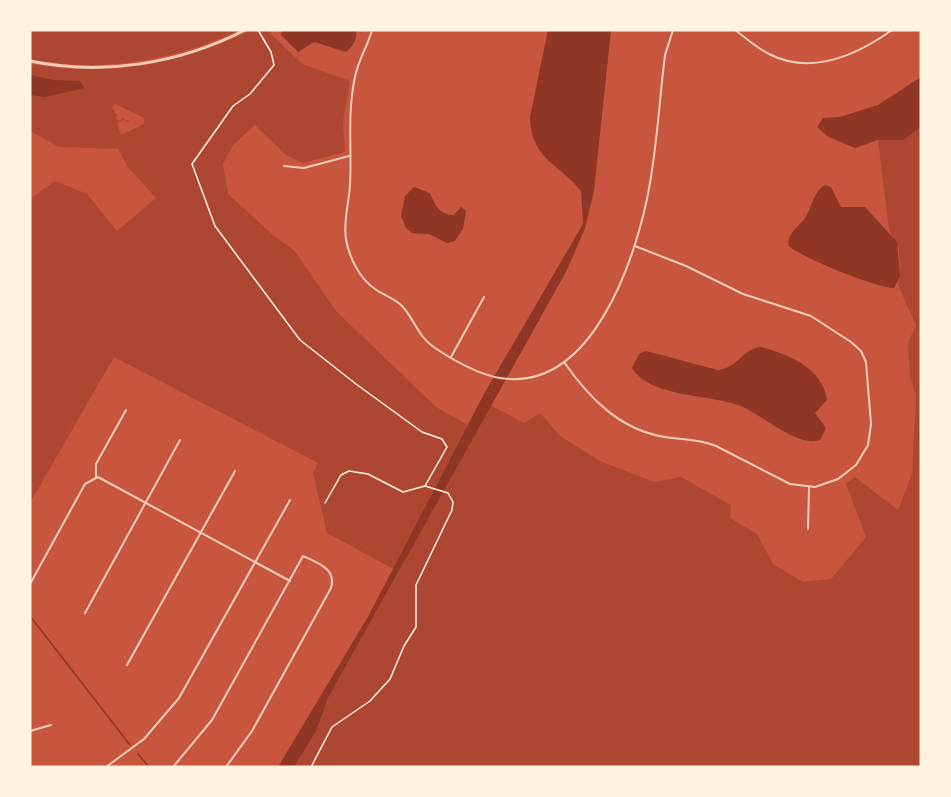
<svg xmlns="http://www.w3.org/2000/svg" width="951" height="797" font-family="Arial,sans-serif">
<rect width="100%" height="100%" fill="#c8553d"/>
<path fill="#ae4732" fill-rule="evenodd" d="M30,30H240C174,60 102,74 30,59Z
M252,30H267L302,64L350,81L343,122L345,152L303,163L286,155L255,125L233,145L223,164L228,194L275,237L294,250L336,311L436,407L468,425L481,400L524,423L540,413L560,436L600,461L654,482L681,477L731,505L730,518L757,534L773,564L803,582L831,579L866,537L846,484L855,477L898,510L912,474L916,395L910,377L908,342L916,326L898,285L900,277L899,249L889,230L878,140H903L921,127V767H294L315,731L328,698L399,572L327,533L313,473L318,463L114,357L30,503V199L55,181L87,194L117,231L156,198L128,167L118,149L59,147L30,131V64C112,77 177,65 252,30ZM115,104L144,118V124L121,135L117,123L125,119L127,123L130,121L122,118L120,121L116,119L117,115L112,108Z"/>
<path fill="#8f3625" d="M289,30H356C357,40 353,46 346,52L314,42L298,52L281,35L282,31Z
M548,30H611L594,191L585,228L567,270L328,698L316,731L294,767H278L369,615L484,394L583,224L581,191C559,163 531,160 530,117Z
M30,75L54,80L80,81L84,88L45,97L30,95Z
M921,77V127L903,140H878L855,148L827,136L817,127L823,118L840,117L878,105Z
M825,185L831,187L841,207H865L897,242L900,277L894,288C879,289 800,257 789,246C785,235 799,227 805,218C812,208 813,192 825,185Z
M414,187L430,193C435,205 439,215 454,215L461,207L466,211L463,229L455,241L447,243L429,234L412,233L406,228L401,216L405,196Z
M761,347C789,354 823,369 827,400L815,413L826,428L820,440C798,448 762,415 741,406C711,394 650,398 632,368L639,354L646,351L718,370C738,368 742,349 761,347Z"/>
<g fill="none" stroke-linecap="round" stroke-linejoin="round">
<path stroke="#8f3625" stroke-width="1.5" d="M30,616L130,745
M138,754L149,767"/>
<path stroke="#fff3e0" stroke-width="1.5" d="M258,30L271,52L274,65L250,94L233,106L192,164L215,226L300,340L356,384L422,432L442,439L447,447L425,486L403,492L368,474L349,471L341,475L325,503
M311,767L332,727L370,701L390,679L404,646L416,627V585L452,510L453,502L448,493L425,486"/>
<path stroke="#f1ccb7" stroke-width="2" d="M372,30C368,46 358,60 355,77C347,113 352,149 350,185C349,203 343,221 346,239C349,257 359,278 375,289C383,295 394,298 402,306C415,320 418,337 435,348C456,362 484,378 509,379C593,384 633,263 647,199C657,152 659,102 665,55L673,30
M735,30C746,38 757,48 769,54C812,76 857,55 892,30
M284,166L304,168L349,156
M451,357L484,297
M564,362C589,398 620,430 665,437C683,440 699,439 716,446L790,484L815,487L838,479L856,465L868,445L871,424L866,362L861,351L851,342L811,316L743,294L686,266L635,246
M96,477V464L126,410
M808,529L809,487
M30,584L85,484L98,477L290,581
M85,613L180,440
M127,665L235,471
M30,731L51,725
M106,767L144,739L179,698L290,500
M173,767L212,720L303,556C318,563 337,569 331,588L252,731L226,767"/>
<path stroke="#f1ccb7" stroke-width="3" d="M30,61C103,76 179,64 245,30"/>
</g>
<rect width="951" height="797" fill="none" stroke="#fff3e0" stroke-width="63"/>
</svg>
